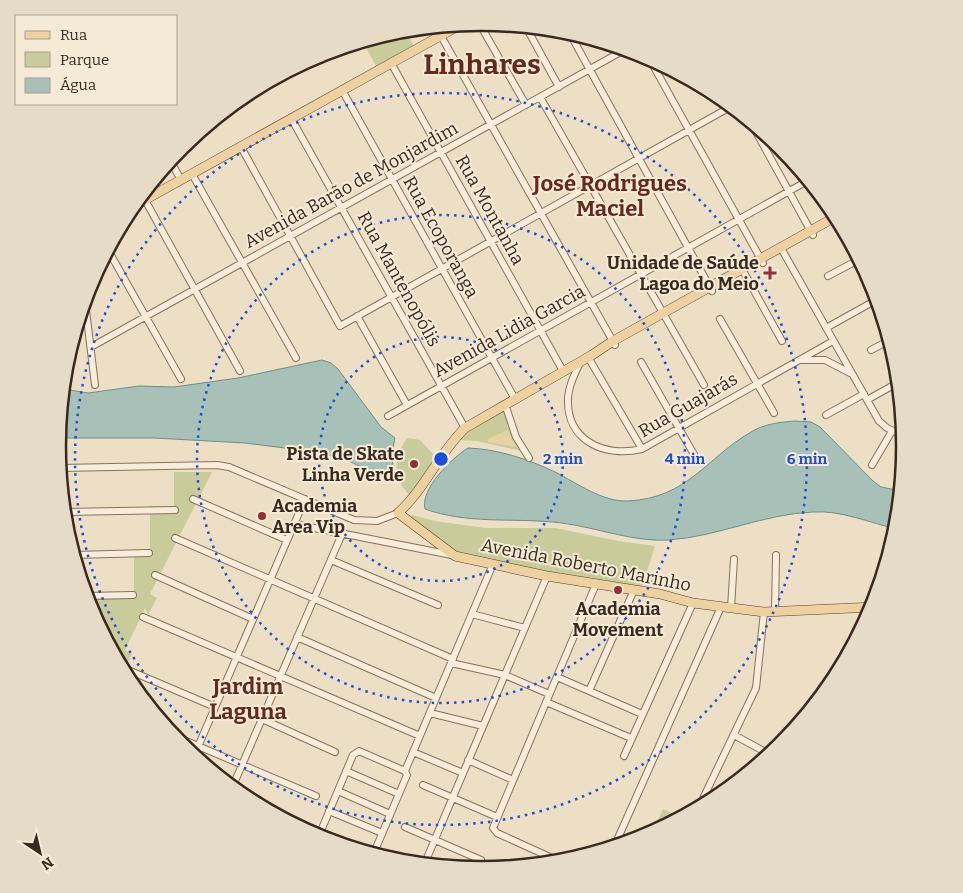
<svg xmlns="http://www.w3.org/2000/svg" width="963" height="893" font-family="Bitter,serif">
<rect width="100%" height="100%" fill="#eddfc6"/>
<path fill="#c9cb9a" d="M405,30L414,46L376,66L363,42Z
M504,410L508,427L521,451L476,441L458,440L472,428Z
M407,438L420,440L436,457L409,495C392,476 393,459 407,438Z
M174,472H212L150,594L157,598L148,615L145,608L125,650L132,654L123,672L94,618L95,593H134V549H150V506H174Z
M412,515L435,521L485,528H555L618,541L655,546L642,587L542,571L455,551L410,517Z
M663,809L681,817L680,819L651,834Z"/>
<path fill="#e8d1a5" d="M507,430L516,447L488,442V439Z"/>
<path fill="#a8c1b8" stroke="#6e8f85" d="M322,360L331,363L338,369L381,427L395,438L392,452L393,469L387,474L377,475L345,459L316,452L245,443L154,438H58L63,389L88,393L139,386L174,387L238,378Z
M795,421L811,422L820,427L873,481L881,487L901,491L897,529C870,523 841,510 813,512C763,514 717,537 668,540C629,542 591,525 552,522C509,518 467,524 425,509C420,489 452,458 468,448C497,449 528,459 555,472C577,483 602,502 628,501C688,498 706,458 751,432C764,424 780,422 795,421Z"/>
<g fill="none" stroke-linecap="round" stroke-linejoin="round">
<defs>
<path id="minor" d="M479,23L526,105
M436,27L615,345
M526,27L559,87
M569,32L712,291
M649,58L763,263
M391,63L563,371
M342,90L515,399
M540,97L704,385
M291,118L465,428
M750,121L813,235
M241,147L340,326L732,106
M170,160L181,180
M192,174L296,358
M145,200L240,371
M781,248L879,421L887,428L904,436
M108,250L181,379
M859,260L875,290
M742,269L782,341
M828,276L860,259
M85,302L95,385
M357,316L407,405
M720,319L774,413
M826,328L878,299
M91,347L626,49
M871,350L890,340
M588,357L642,449
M801,360H825L850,373
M581,361C575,373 569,385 568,398C566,441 605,458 642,449L833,341
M641,362L696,458
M867,400L899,382
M505,404L516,437L529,458
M826,415L864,394
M388,416L809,180
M872,465L892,431
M60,468L217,465L229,467L354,520L377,521L398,513
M193,499L287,540
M64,512L175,510
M294,524L452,555
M175,538L453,659
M74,555L149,553
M331,560L438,605
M155,575L253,619
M86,596L133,595
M731,608L734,559
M775,612L776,555
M472,614L525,628
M143,617L420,736
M297,637L436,698
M451,663L505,675L549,694
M121,667L215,707
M557,677L642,714
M589,691L634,590
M546,702L631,738
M430,713L483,726
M262,719L335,752
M172,735L316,796
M734,735L771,755
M413,752L463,773
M194,756L305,499
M624,756L693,603
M468,760L513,780
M346,771L399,794
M405,771L493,564
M423,785L497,817
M232,788L342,534
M338,791L390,814
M704,796L714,801
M698,809L756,688L764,612
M329,811L382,833
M405,827L481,860
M321,832L373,854
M318,838L353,755L359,751L405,771L407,775L373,855
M614,847L721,607
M563,863L497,833L493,828L596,584
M424,865L547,576
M481,869L483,870"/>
<path id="major" d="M132,207L460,25
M837,216L613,341L592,355L465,428C439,453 425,489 398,513L455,556L547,576L660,594L693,603L764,612L874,607"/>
</defs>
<use href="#minor" stroke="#88715c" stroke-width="8"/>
<use href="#major" stroke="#563f30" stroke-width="10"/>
<use href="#minor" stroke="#f8edda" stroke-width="6"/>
<use href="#major" stroke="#eed1a0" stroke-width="9"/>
</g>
<g fill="none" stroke="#1d4ed8" stroke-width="2.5" stroke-dasharray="2.5 5">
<circle cx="441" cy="459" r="122"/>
<circle cx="441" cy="459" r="244"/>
<circle cx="441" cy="459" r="366"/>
</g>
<g fill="#952e36" stroke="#f5ead6" stroke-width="2">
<path d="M767.5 265.5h5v5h5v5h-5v5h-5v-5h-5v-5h5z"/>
<circle cx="414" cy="464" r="5"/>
<circle cx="262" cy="516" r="5"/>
<circle cx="618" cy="590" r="5"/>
</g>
<g text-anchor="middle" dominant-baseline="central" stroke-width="4" stroke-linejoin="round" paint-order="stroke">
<g font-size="18" fill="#392a20" stroke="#f5ead6">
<text transform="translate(351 185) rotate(-29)">Avenida Barão de Monjardim</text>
<text transform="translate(490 210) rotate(61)">Rua Montanha</text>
<text transform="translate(441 237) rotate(61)">Rua Ecoporanga</text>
<text transform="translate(399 279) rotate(61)">Rua Mantenopólis</text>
<text transform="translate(509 331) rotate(-29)">Avenida Lidia Garcia</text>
<text transform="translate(688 405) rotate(-30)">Rua Guajarás</text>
<text transform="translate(586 565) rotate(11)">Avenida Roberto Marinho</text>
</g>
<g font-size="18" font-weight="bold" fill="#392a20" stroke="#f5ead6" text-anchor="end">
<text x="759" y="263">Unidade de Saúde<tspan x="759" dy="21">Lagoa do Meio</tspan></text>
<text x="404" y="454">Pista de Skate<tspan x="404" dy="21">Linha Verde</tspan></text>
<text x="272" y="506" text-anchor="start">Academia<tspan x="272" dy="21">Area Vip</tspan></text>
<text x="618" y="609" text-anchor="middle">Academia<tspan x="618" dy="21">Movement</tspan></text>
</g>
<g font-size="22" font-weight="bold" fill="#642a21" stroke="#f5ead6">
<text x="610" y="183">José Rodrigues<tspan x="610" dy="25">Maciel</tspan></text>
<text x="248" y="686">Jardim<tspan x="248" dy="25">Laguna</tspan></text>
</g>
<g font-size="28" font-weight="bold" fill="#642a21" stroke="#f5ead6">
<text x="482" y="64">Linhares</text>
</g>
</g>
<path d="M0 0H963V893H0ZM66 446a415 415 0 1 1 830 0a415 415 0 1 1-830 0Z" fill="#e6dbc7" fill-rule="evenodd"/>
<path fill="none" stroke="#392a20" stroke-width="2.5" d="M66 446a415 415 0 1 1 830 0a415 415 0 1 1-830 0Z"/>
<circle cx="441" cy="459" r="8" fill="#1d4ed8" stroke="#f5ead6" stroke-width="2.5"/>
<g font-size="15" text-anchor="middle" font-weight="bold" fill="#1d4ed8" stroke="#f5ead6" stroke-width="4" stroke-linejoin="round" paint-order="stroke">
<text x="563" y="464">2 min</text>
<text x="685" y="464">4 min</text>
<text x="807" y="464">6 min</text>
</g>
<rect x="15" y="15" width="162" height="90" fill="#f5ead6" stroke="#aa9d8d"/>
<rect x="25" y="31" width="25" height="8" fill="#eed1a0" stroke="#aa9d8d"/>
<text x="60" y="40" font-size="15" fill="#392a20">Rua</text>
<rect x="25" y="52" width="25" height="15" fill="#c9cb9a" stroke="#aa9d8d"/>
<text x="60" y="65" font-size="15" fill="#392a20">Parque</text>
<rect x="25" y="78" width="25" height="15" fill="#a8c1b8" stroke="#aa9d8d"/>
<text x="60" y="90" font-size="15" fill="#392a20">Água</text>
<g transform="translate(40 853) rotate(145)" stroke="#f5ead6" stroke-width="4" paint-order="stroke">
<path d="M0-4L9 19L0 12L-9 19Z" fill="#392a20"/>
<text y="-8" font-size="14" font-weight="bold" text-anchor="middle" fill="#392a20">N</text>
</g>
</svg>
